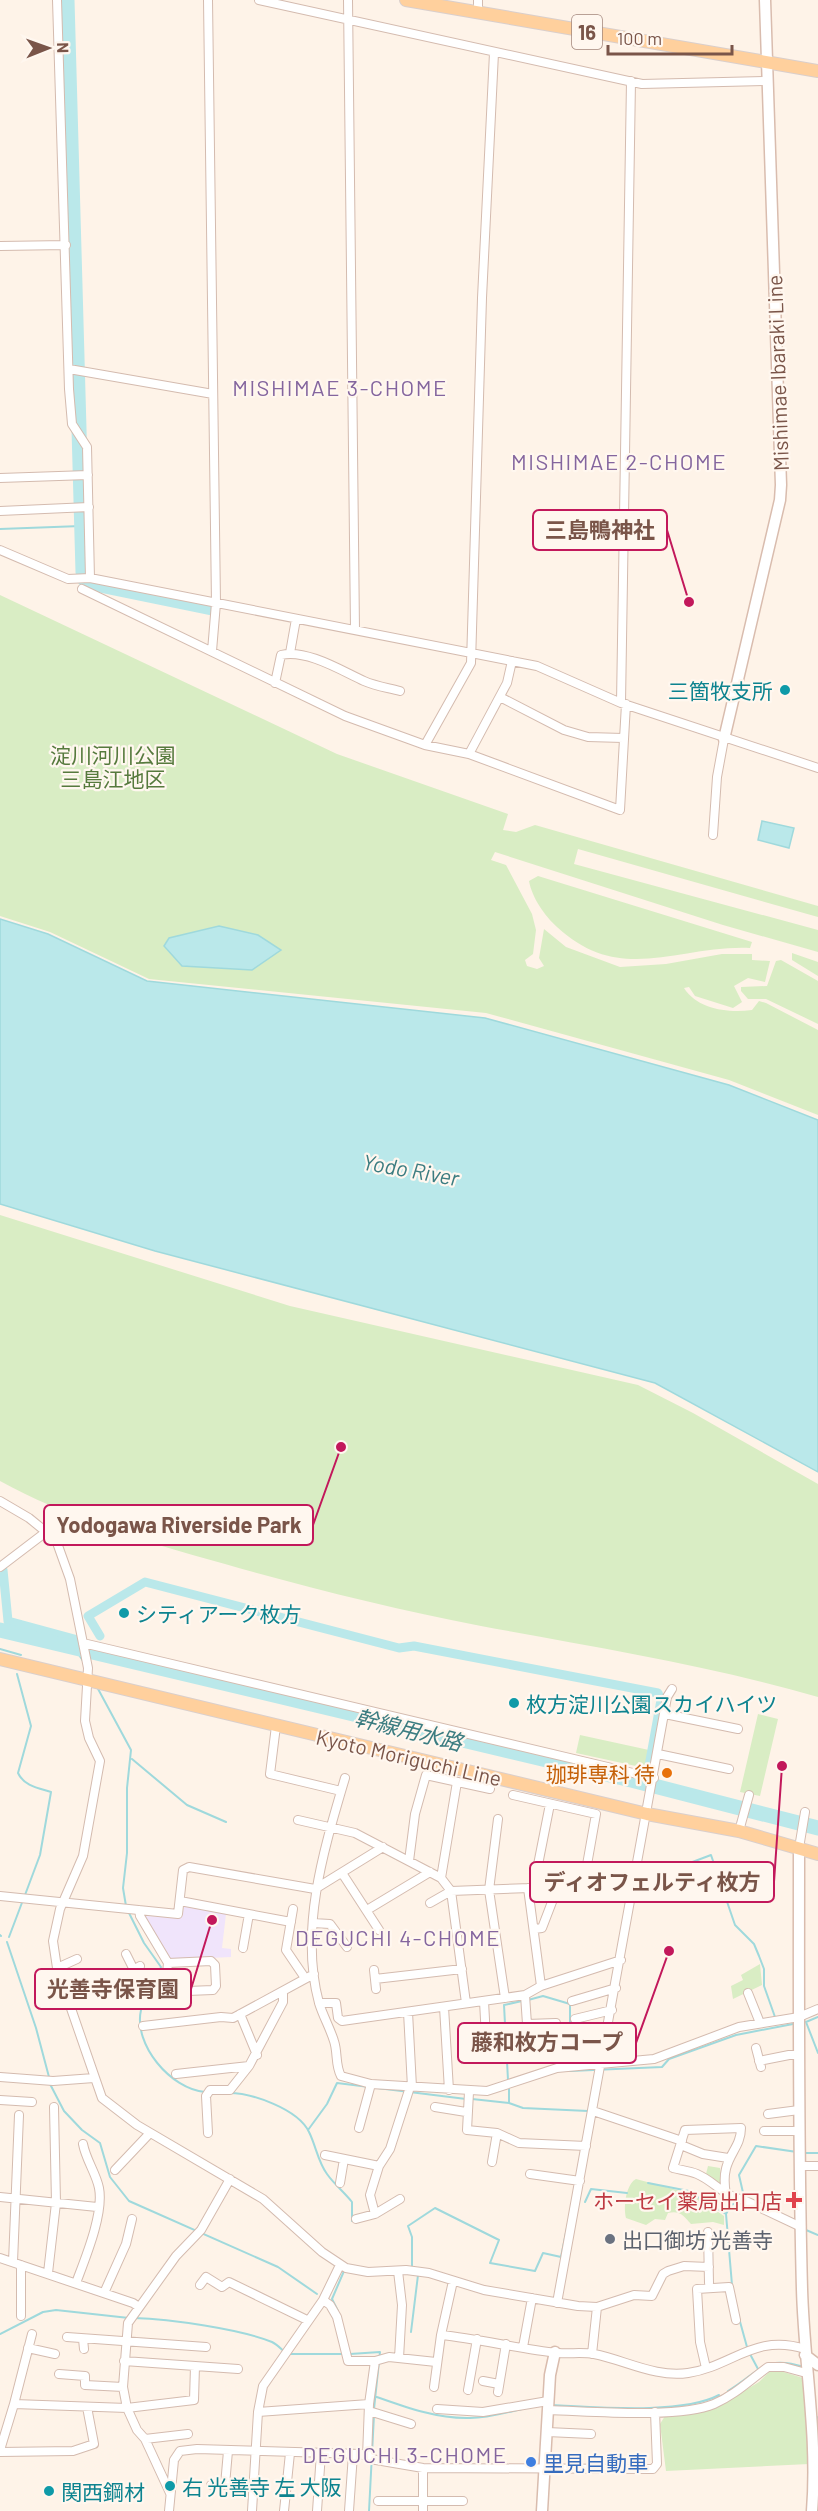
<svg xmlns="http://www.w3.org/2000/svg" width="818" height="2511" font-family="Barlow,'Noto Sans JP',sans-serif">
<rect width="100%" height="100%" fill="#fef3e8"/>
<path fill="#f0e4fb" d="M184,1906L226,1914L222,1948L231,1949V1957L169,1960L143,1916L182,1917Z"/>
<path fill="#d9edc4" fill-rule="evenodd" d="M0,595L337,754L508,814L503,830L516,832L535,825L818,906V917L578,849L574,864L818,930V952L723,925L495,852L491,860L506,865L532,914L536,930L533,954L525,960L527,966L537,969L544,966L539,958L544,929L566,947L620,967L666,964L722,954H752V960L770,961L765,982L748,978L734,986L742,1002L733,1008L695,996L689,987L684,988C698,1010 729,1013 752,1010L759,1001L766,1003L818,1030V1115L729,1080L486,1013L149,979L50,932L0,916ZM219,926L252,970L182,966L164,946L169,938Z
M538,876L752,942L750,948C677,945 621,986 557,927C545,916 532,898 529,881Z
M792,953L818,962V976L792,960Z
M781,960L818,981V1024L766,999H748L741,991V987L767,986L776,961Z
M0,1215L290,1306L638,1385L693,1413L818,1484V1697C708,1665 594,1647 481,1626C395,1609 309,1588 225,1564C148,1543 70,1519 0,1481Z
M758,1714L778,1719L760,1796L740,1792Z
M580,1735L649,1750L645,1768L576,1753Z
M760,1964L762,1985L733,1999L731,1986L743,1980L741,1975Z
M708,2166L720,2168L722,2183H715L706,2174Z
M636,2179L692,2194L724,2216V2225L713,2222L691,2224C684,2216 680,2210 668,2213L665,2220L655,2219L646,2225L626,2218C623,2207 626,2184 636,2179Z
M777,2370L803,2378L809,2464L666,2471L660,2424L665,2416L715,2408L759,2382L770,2371Z"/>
<path fill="#bae8ea" stroke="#9fd9dc" stroke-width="1.5" d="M762,821L794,828L789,848L758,840Z
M0,919L48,934L147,981L485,1018L729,1085L818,1120V1472L655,1383L155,1251L0,1204Z
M219,926L258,935L281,950L252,970L182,966L164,946L169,938Z"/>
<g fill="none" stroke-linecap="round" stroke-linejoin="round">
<path stroke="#9fd9dc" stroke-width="2" d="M0,529L81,526
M0,1649L21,1655
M76,1650L83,1661
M17,1674L31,1726L18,1773C24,1786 38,1788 51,1792L40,1855L25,1895
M97,1687L131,1750L127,1788V1853L123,1888L126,1906
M132,1759L187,1805L226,1822
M645,1784V1781
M568,1880L628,1883
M642,1881L711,1855L735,1925L754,1944L759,1956L764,1969V1986L775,2017
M128,1911L144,1943L161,1967C155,1982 144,1995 141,2010C133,2045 171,2089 205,2092
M0,1935L1,1936
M9,1937L23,1900
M7,1942L36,2028L49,2077
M528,2000L543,1996L570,2004V2062
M818,2017L806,2022L818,2053
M570,2071L662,2067L669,2059L736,2035L793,2024
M508,2080L504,2005L522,2001
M50,2084L64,2111L82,2130L100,2143L110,2177L129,2201L278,2267L317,2294
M509,2089V2103
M229,2093C252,2093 298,2109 309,2132C316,2146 318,2162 327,2174C334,2184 344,2192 352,2202V2221
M472,2099L509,2103L523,2108L588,2111
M308,2130L327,2104L337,2083L466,2099
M803,2153H818
M648,2183L694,2192L696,2196L726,2214L731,2205L739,2202
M744,2197L739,2175L756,2146L797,2152
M585,2202L591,2189L627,2193
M726,2214L732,2285
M806,2230L818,2235
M412,2268V2237L408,2226L435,2208L499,2240L490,2263L535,2271L543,2253L561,2257L568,2223
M338,2311L332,2299L344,2271
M134,2318C170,2319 240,2329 272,2342C278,2345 282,2350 287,2354H344
M739,2318L747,2347
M411,2332L418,2275
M0,2334L43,2312L56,2310L129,2318
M350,2354L380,2352L374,2409
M750,2354L758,2369
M728,2391C760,2372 763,2354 804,2367
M374,2396C405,2407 437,2419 470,2418C489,2418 508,2412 526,2408
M552,2405C596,2407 681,2415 719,2395
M818,2417V2418
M369,2511L374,2415"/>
<path stroke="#bae8ea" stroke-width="9" d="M0,1567L3,1570L8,1621L78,1640L76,1650
M100,1636L88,1616L145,1582L399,1648L414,1646L658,1693L661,1700L649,1766"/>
<path stroke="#bae8ea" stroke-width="15" d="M67,0L83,572L85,580L90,583L212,608
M0,1630L631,1780L818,1828"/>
<defs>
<path id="street" d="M57,0L69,389L72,424L87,447L90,578L537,666L621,703L818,768
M208,0L216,603L212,651
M259,0L642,84L767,81
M348,0L355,630
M478,0V13
M0,246L66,245
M69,369L213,394
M0,478L88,475
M0,511L89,507
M0,550L68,579L90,578
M82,589L345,716L425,745L469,754L620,810L626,704
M290,653L296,619
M275,683L281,655C307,649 342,671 364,681C375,686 389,688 400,691
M500,697L564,730L588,737L623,738
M621,703L631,81
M425,745L471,663L482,298L494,53
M469,754L507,683L512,661
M713,835L717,777L724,739
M0,1501L29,1518L56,1540L70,1579L88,1668L85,1721L89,1738L100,1761L83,1856L60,1909L53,1941L57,1968L102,2098L137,2125L263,2199L322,2252L346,2268L368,2272L406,2270L429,2273L484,2290L578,2306L597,2307L634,2295L652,2296L663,2274L668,2271L684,2266L709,2267
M0,1567L46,1532
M83,1643L654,1778
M665,1714L738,1729
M276,1726L270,1774L341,1791
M658,1754L729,1769
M345,1778C324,1849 299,1929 319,2003C323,2016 330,2028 334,2041C338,2053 335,2065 341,2076L371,2084L487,2091L557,2068L654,2059L739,2027L799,2017L818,2009
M513,1795L596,1814L585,1876L536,1877
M498,1819L489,1890L505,1998
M298,1820L355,1833L441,1878L451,1891L466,2003
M739,1831L749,1795
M799,1848L805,1812
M409,1861L415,1814L426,1775L490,1789
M342,1873L379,1930
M441,1878L457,1782
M528,1888L541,1986
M0,1896L178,1914L183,1870L189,1867L315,1889L383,1847
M180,1901L291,1922
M430,1903L451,1891L530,1888L534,1885L550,1804
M293,1909L286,1950L305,1978
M139,1910L140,1916L168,1963L211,1961L215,1965L216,1986L213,1990L162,1992L159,1986L167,1973L168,1963
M367,1910L430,1872
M313,1923L330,1924L347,1947
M534,1929L542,1928L562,1876
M243,1948L249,1914
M126,1954L134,1970
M57,1968L77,1959
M374,1970L376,1989
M375,1979L462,1969
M748,1993L760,2023
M525,1995L527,2024L556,2023
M70,2001L108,1979L116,1980L140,1966
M484,2001L486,2038
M572,2001L616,1988
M319,2003H336L338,2018L342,2021L525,1995L541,1986L621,1960
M444,2007L449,2090
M408,2012L412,2087
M240,2014L257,2055
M575,2019L612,2010
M143,2026L221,2017L233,2018L314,1974
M756,2048L761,2067
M759,2061L789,2055H800
M176,2074L249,2066L283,2002V1991
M0,2077L53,2081L94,2078
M469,2092L467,2130L497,2133L519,2143L586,2146
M0,2100L32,2102
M435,2107L466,2112
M593,2111L682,2141
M768,2114L799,2110
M359,2128L371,2084
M764,2131H799
M208,2133L206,2096L210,2090H230L249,2066
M681,2145L703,2154L728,2158
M325,2155L379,2166
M492,2162L497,2133
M800,2166H818
M115,2170L150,2133
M530,2174L580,2181
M340,2183L344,2159
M726,2194C719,2157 741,2152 741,2128L685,2130L673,2168C681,2170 690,2171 697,2174C714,2181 724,2197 744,2200L801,2227
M0,2197L97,2207
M375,2214L370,2195L379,2166L390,2149L410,2087
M356,2219L375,2214L400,2199
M708,2232L709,2283
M0,2258L133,2303L139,2307
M13,2262L19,2115
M21,2265V2316
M398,2271L402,2305L399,2358
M48,2273L56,2203L54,2107
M76,2283C85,2259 104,2214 99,2188C96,2173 86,2160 83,2144
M200,2285L206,2277L222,2287L229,2282L307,2320
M104,2293L126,2244L132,2219
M323,2300L330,2305L337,2317L348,2361H375L369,2404L367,2457
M557,2303L667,1697L672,1689
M441,2335C480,2339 519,2349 558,2353C570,2354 582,2352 594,2354C625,2360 656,2378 688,2373C733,2366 755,2333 805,2349
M67,2337L206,2347
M83,2339L84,2349
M523,2347L532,2298
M28,2348L55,2354
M592,2354L597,2307
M124,2361L238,2369
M375,2361L389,2357L436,2362
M706,2368L700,2342L697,2289L729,2287L736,2320
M59,2374L85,2376V2385L123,2387
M483,2381L499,2384
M434,2387L441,2335L453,2281
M468,2390L477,2339
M498,2392L506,2344
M14,2404L32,2334
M437,2409L483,2412L548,2401
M548,2410C591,2411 677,2419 714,2404C735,2395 750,2380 768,2367H784L806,2373
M369,2411L411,2424
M258,2412L369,2404
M547,2432L591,2434
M145,2439L188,2434
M0,2450L14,2404L127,2408L194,2400L195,2366
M228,2451L225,2485L233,2486
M0,2452L73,2451L94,2444L87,2407
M423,2468V2511
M211,2485H225
M170,2493L145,2439L137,2430L127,2408L123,2387L128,2323L176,2256L201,2230L230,2179
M378,2501H463
M169,2511L174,2460L180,2451L197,2449L361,2454L376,2460L423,2468L653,2469L657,2464L655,2412
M252,2511L258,2412L263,2386L323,2300L340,2265
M284,2511L290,2453
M317,2511L321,2453
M349,2511L353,2454"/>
<path id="secondary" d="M724,739L780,500L781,485L765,0
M799,1848C799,1995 798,2142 802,2289C804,2363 818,2437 812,2511
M805,2355L818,2365
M542,2511L550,2375L555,2352"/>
<path id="primary" d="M406,0L818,71
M0,1659L647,1814L739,1831L818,1854"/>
</defs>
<use href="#street" stroke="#d4bbaf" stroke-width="10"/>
<use href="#secondary" stroke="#d9bcae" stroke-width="13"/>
<use href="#primary" stroke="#dacfcc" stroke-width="14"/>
<use href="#street" stroke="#fff" stroke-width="8"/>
<use href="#secondary" stroke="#fff" stroke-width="10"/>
<use href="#primary" stroke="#ffd09d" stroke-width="12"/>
</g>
<g fill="#0f9aa8" stroke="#fff7ef" stroke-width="2">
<circle cx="785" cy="690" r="6"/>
<circle cx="124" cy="1613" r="6"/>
<circle cx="514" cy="1703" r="6"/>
<circle cx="170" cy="2486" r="6"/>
<circle cx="49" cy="2491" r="6"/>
</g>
<circle fill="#e8710a" stroke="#fff7ef" stroke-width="2" cx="667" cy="1773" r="6"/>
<path fill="#e0444e" stroke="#fff7ef" stroke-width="2" d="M791 2191h6v6h6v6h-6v6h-6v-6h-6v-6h6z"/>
<circle fill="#6b7280" stroke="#fff7ef" stroke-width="2" cx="610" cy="2239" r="6"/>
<circle fill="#3f7fe0" stroke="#fff7ef" stroke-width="2" cx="531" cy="2462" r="6"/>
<g text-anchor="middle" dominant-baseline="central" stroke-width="4.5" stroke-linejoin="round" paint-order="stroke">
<rect fill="#fff7ef" stroke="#a2867b" stroke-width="1.5" x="572" y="15" width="30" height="34" rx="4.5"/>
<g font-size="20" font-weight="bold" fill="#7a5549">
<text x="587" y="32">16</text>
</g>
<g font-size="21" fill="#7a5549" stroke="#fff7ef">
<text transform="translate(777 373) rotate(-92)">Mishimae Ibaraki Line</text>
<text transform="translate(409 1757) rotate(13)">Kyoto Moriguchi Line</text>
</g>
<g font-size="21" fill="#0d838f" stroke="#fff7ef" text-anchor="start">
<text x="773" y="690" text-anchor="end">三箇牧支所</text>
<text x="136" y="1613">シティアーク枚方</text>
<text x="526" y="1703">枚方淀川公園スカイハイツ</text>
<text x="182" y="2486">右 光善寺 左 大阪</text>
<text x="61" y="2491">関西鋼材</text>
</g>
<g font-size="21" fill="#567a3d" stroke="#fff7ef">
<text x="113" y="754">淀川河川公園<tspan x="113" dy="24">三島江地区</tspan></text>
</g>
<g font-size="21" fill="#c56008" stroke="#fff7ef" text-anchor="end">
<text x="655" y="1773">珈琲専科 待</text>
</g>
<g font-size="21" fill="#be3a42" stroke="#fff7ef" text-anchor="end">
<text x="782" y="2200">ホーセイ薬局出口店</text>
</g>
<g font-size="21" fill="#5b616d" stroke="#fff7ef" text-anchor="start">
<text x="622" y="2239">出口御坊 光善寺</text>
</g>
<g font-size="21" fill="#366cbe" stroke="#fff7ef" text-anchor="start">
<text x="543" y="2462">里見自動車</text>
</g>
<g font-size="22" letter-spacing="1.5" fill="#84659e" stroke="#fff7ef">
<text x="340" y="387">MISHIMAE 3-CHOME</text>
<text x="619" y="461">MISHIMAE 2-CHOME</text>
<text x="398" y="1937">DEGUCHI 4-CHOME</text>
<text x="405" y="2454">DEGUCHI 3-CHOME</text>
</g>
<g font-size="22" font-style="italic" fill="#3b7c80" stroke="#fff7ef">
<text transform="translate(411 1169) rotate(10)">Yodo River</text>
<text transform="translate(409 1729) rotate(14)">幹線用水路</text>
</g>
</g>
<path fill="none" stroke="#c2185b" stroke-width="2" d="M689 602L667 530M341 1447L313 1525M782 1766L774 1882M212 1920L191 1989M669 1951L636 2043"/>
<g fill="#c2185b" stroke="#fff7ef" stroke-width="2">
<circle cx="689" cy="602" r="6"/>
<circle cx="341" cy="1447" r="6"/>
<circle cx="782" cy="1766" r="6"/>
<circle cx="212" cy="1920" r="6"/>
<circle cx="669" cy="1951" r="6"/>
</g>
<g fill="#fff7ef" stroke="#c2185b" stroke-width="2">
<rect x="533" y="510" width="134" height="40" rx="6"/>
<rect x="44" y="1505" width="269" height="40" rx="6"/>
<rect x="530" y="1862" width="244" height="40" rx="6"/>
<rect x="35" y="1969" width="156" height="40" rx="6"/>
<rect x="458" y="2023" width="178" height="40" rx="6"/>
</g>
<g font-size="22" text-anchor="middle" font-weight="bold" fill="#7a5549">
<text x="600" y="538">三島鴨神社</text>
<text x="179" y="1533">Yodogawa Riverside Park</text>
<text x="652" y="1890">ディオフェルティ枚方</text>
<text x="113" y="1997">光善寺保育園</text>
<text x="547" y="2050">藤和枚方コープ</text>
</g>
<g transform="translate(48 48) rotate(89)" stroke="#fff7ef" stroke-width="4.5" paint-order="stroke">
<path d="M0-4.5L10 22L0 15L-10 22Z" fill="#7a5549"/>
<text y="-9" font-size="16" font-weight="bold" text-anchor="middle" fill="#7a5549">N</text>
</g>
<path d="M608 45v9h124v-9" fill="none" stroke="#7a5549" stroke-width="3"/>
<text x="617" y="45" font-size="18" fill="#7a5549" stroke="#fff7ef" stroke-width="4.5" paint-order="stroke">100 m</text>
</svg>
